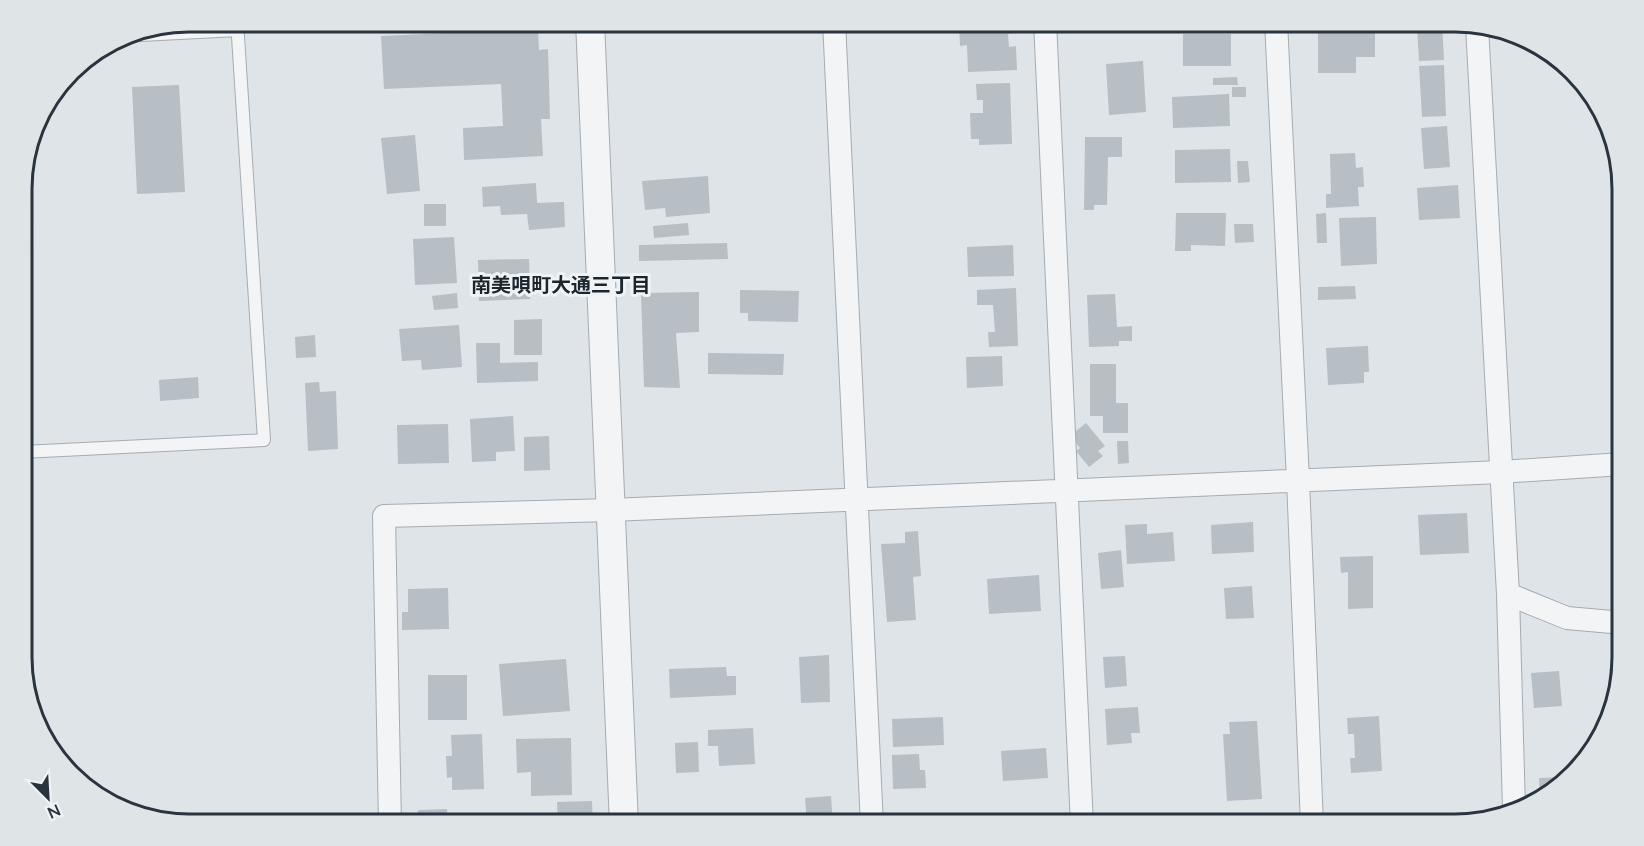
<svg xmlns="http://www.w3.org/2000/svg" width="1644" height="846" font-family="Lato,'Noto Sans JP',sans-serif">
<rect width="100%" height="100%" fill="#dfe4e8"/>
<path fill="#b7bec4" d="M959,21H1015L1016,33L1008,34L1009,47L1016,46L1017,70L968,72L967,45L960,46Z
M1410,21H1442L1444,60L1419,61L1417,26L1410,27Z
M1318,27H1375V57H1356V73H1318Z
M538,29L539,50L548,49L550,119H541L543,156L464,160L463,128L503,126L501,84L384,89L381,36Z
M1183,34H1231V66H1183Z
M1143,61L1146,112L1109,115L1106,64Z
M1444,65L1446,116L1422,117L1419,66Z
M1237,77L1238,85H1213V78Z
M1010,83L1012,144L979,145V139H971L970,113H983V100H977L976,84Z
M179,85L185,192L137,194L132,87Z
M1232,87H1246V97H1232Z
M1229,94L1230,126L1173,128L1172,97Z
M1447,126L1450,167L1424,169L1421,128Z
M415,135L420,191L387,194L381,138Z
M1085,137H1122V157H1108L1107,205H1094V210H1084Z
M1230,149L1231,182L1175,183V150Z
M1355,153L1356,168L1363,167L1364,187H1358L1359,206L1326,208V194H1331L1330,154Z
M1237,161H1248L1250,182L1238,183Z
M28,164L31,194L21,195V177L25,165Z
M708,176L710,213L666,217L665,208L645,210L642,181Z
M536,183L537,203L564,202L565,227L529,230L527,214L501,215L500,206L483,207L482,187Z
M1458,185L1460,218L1419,220L1417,188Z
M424,204H446V226H424Z
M1176,213H1226L1225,246L1191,245V251H1175Z
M1326,213L1327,243H1317L1316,214Z
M1376,217L1377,264L1341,266L1339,218Z
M688,223L689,235L654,238L653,226Z
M1234,224H1253L1254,242L1235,243Z
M454,237L457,283L415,285L413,239Z
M727,243L728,259L639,261V245Z
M1013,245L1014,276L968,277L967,247Z
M529,259L530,299L479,301L478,260Z
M1355,286L1356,299L1318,300V287Z
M1016,288L1018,346L989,347L988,332H995L993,305H977V290Z
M740,290L799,291L798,322L748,321V313H740Z
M699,292V332L676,333L680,388L644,387L641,293Z
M457,293L458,308L434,310L432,296Z
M1115,294L1117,327L1132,326V341H1119V346L1089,347L1087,295Z
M542,319V355H514V320Z
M459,325L462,367L422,370L421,360L402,361L399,329Z
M315,335L316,357L296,358L295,337Z
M476,343H500V363L538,362V381L477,383Z
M1368,346L1369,372H1364V383L1328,385L1326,348Z
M708,353L784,354L783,375L708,374Z
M1002,356L1003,386L967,388L966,357Z
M1090,364H1116V403H1128V433H1103V416H1090Z
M198,377L199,398L160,401L159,380Z
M319,382L320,392L336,391L338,449L308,451L305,383Z
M513,416L515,451L496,452V461L472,462L470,419Z
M1086,423L1105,446L1098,451L1103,456L1089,467L1076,451L1080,448L1070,436Z
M448,424L449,463L398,464L397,425Z
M549,436L550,470L524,471V437Z
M1117,441H1128L1129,463L1118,464Z
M1467,513L1469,553L1420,555L1418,515Z
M1253,522L1254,552L1212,554L1211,525Z
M1147,524V534L1173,532L1175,561L1127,564L1125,525Z
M918,531L921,576L913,577L916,620L887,622L881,544L905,543V532Z
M1121,550L1124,587L1101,589L1098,553Z
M1373,556V608L1348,609V572L1341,573L1340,557Z
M1039,575L1041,611L989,614L987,579Z
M1252,586L1254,618L1226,619L1224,588Z
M448,588L449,629L402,630V612H408V589Z
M829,655L830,702L801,703L799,657Z
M1125,656L1127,686L1105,688L1103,657Z
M566,659L570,711L503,716L499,664Z
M726,667L727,676H736V695L670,698L669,669Z
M1621,668L1611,708H1610L1609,669Z
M1559,671L1562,706L1534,708L1531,673Z
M428,675H467V720H428Z
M1138,707L1140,733H1131L1132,743L1107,745L1105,709Z
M1379,716L1382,771L1351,773L1350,758H1355L1354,734H1348L1347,718Z
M943,717L944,745L893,747L892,719Z
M1257,721L1262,799L1227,801L1223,734H1230L1229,722Z
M753,728L755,764L719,766L718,746H708V730Z
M482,734L484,789L452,790V777L447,778L446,756H452L451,735Z
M571,738L572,795L531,796V772L517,773L516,739Z
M698,742L699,772L676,773L675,743Z
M1046,748L1048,778L1003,781L1001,751Z
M919,754L920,770H925L926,788L893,789L892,755Z
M1566,777L1548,797L1540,800L1539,778Z
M831,796L833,825H807L805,798Z
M592,801L593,825H558L557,802Z
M447,809L448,825H419L418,810Z"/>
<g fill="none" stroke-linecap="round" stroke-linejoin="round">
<defs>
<path id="service" d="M121,36L238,30
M22,452L264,440L237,21"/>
<path id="minor" d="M834,21L872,825
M1045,21L1082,825
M1276,21L1298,480L1312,825
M1477,26L1508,594L1514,809
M1508,594L1567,618L1623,623
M390,825L384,516L611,510L1501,472L1622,464"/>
<path id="tertiary" d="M590,21L624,825"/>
</defs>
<use href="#service" stroke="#a5acb2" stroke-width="14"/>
<use href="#minor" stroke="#a5acb2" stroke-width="24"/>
<use href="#tertiary" stroke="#a5acb2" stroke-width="30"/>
<use href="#service" stroke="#f2f4f6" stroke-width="12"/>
<use href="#minor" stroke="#f2f4f6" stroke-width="22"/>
<use href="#tertiary" stroke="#f2f4f6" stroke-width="28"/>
</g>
<g text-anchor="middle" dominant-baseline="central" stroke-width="6" stroke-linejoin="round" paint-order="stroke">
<g font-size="20" font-weight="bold" fill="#1b252e" stroke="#eff3f5">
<text x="561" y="284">南美唄町大通三丁目</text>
</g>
</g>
<path d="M0 0H1644V846H0ZM189 32H1455A157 157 0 0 1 1612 189V657A157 157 0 0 1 1455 814H189A157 157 0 0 1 32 657V189A157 157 0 0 1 189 32Z" fill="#dfe4e6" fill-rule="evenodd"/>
<path fill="none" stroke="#29343e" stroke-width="3" d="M189 32H1455A157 157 0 0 1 1612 189V657A157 157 0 0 1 1455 814H189A157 157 0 0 1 32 657V189A157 157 0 0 1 189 32Z"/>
<g transform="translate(48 798) rotate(156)" stroke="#eff3f5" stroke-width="4.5" paint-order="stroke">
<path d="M0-4.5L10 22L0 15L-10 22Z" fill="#29343e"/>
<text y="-9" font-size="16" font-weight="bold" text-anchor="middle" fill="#29343e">N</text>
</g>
</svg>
